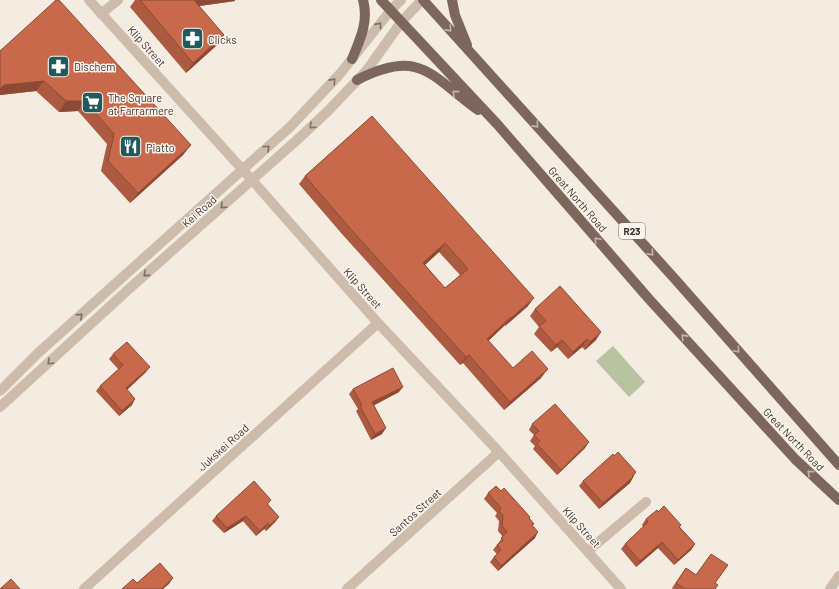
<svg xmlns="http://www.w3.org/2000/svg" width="839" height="589" font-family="Barlow,sans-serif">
<rect width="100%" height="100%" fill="#f4ebe1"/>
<path fill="#b8c4a0" d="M613,346L645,382L629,397L596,361Z"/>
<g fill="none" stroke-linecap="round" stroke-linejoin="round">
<path stroke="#cdbbac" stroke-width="10" d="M89,0L252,180L378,323L499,452L621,589
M101,14L118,0
M0,391L37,354L290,127L339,75L391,10
M0,407L130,288L297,140L328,111L367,70L402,21
M588,551L646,502
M84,589L378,323
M347,589L499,452
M830,589L839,576"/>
<path stroke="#cdbbac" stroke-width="10" d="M391,10L401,0
M402,21L422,0"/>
<path stroke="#7d675c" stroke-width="10" d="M381,0L498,125L649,299L795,459L839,500
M423,0L674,278L839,465
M452,0L455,15L467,45
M352,59C360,40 369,21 363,0
M357,80C420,48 430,75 478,110"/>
</g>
<path fill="#ac5a40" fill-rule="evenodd" d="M135,0H235V1L199,6L224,35L217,45L186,73L130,7Z
M0,51L183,155L130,203L101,171L107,144L78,111L59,112L36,91L0,95Z
M372,116L528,306L505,326V325L488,341L513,368L541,378L504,410L463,363L460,365L342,234L299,184L305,176ZM439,252L460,275L445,288L425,265Z
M535,309L596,340L585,350L582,347L568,359L557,347L551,352L534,334L539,327L530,316Z
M113,354L146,372L127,390L132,405L119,416L96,391L100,386L119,370L109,359Z
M353,389L399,392L374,405L382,434L371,440L356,411L358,409L349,394Z
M532,424L585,448L557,475L533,449L535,446L530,441L534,435L529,430Z
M614,456L636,472L630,483L599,509L579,486L583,481Z
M488,493L529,518L532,526L535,538L498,571L490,562L494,557L497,554L493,550L503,537L498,531L499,521L495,516L497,513L484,499Z
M271,500L268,504L279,517L275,522L266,531L264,529L256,536L243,521L224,533L212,521L216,516Z
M658,512L680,527L695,544L691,550L674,565L658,548L636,567L621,549L625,544L643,527L642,525L646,519Z
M686,568L696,575L716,583L715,589H673L672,588Z"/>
<path fill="#8c4a34" d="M191,0H235V1L185,8Z
M224,35L217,45L186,73L193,63Z
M44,81L36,91L0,95V89L4,85Z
M66,101H85L78,111L59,112Z
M191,145L183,155L130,203L138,193Z
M445,243L439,252L417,272L423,263Z
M534,298L528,306L505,326L511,318Z
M511,317L505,325L481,348L487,339Z
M601,332L596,340L585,350L590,342Z
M587,339L582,347L568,359L573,352Z
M562,340L557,347L551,352L556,345Z
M469,355L463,363L460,365L466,357Z
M150,367L146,372L122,394L126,388Z
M548,369L541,378L504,410L510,402Z
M403,387L399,392L369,408L372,402Z
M135,399L132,405L119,416L122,411Z
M386,428L382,434L371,440L375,434Z
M589,442L585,448L557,475L561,470Z
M633,477L630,483L599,509L603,503Z
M246,516L243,521L224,533L227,528Z
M279,517L275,522L266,531L269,526Z
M268,523L264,529L256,536L260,531Z
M538,532L535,538L498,571L501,566Z
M662,542L658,548L636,567L640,561Z
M695,544L691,550L674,565L678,560Z
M173,578L169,584L163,589H161Z"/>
<path fill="#c8694b" stroke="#8c4a34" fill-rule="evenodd" d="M56,0H59L191,145L138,193L108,161L114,134L85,101H66L44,81L4,85L0,89V51Z
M140,0H194L224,35L193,63Z
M372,116L534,298L511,318V317L487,339L513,368L532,351L548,369L510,402L469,355L466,357L348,226L305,176ZM445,243L468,269L445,288L423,263Z
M560,286L601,332L590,342L587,339L573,352L562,340L556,345L539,326L546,321L535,309Z
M127,342L150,367L126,388L135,399L122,411L100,386L123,365L113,354Z
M393,368L403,387L372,402L386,428L375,434L360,406L362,405L353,389Z
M555,404L589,442L561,470L537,444L540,441L534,435L539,431L532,424Z
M618,452L636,472L632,476L633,477L603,503L583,481L613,454L614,456Z
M254,481L271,500L267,504L279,517L269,526L268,523L260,531L246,516L227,528L216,516Z
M496,486L501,491L504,488L530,517L529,518L534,524L532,525L538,532L501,566L494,557L501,550L497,545L503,540L501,538L507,532L502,526L503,515L499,511L501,508L488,493Z
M664,506L681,525L679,527L695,544L678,560L662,542L640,561L625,544L648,522L646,519L657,510L658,512Z
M711,554L728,565L715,583L718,585L715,589H685L676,583L686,568L696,575Z
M160,563L173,578L161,589H122L133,579L137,583Z
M11,579L20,589H0Z"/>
<defs><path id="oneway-chevron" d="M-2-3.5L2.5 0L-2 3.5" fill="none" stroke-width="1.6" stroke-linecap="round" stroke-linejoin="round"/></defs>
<g stroke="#7d6f65">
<use href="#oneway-chevron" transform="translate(379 25) rotate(-51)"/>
<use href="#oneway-chevron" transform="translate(333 81) rotate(-48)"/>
<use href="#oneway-chevron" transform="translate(312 126) rotate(137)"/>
<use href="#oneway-chevron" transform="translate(267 148) rotate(-43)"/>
<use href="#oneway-chevron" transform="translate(223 206) rotate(138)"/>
<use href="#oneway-chevron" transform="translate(146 274) rotate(139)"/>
<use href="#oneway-chevron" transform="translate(80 316) rotate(-42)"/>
<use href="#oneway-chevron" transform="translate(50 362) rotate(138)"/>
</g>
<g stroke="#c2b5ac">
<use href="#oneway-chevron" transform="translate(449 29) rotate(48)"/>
<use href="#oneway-chevron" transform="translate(455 93) rotate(-140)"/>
<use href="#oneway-chevron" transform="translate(536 125) rotate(48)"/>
<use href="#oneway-chevron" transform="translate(597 240) rotate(-131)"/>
<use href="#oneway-chevron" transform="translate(651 253) rotate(48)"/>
<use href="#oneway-chevron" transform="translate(684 337) rotate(-132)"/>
<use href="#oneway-chevron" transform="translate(737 350) rotate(49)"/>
<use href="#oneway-chevron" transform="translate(810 473) rotate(-138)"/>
</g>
<defs>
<symbol id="pharmacy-square" viewBox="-11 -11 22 22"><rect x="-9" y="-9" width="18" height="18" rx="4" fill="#1f5a5e" stroke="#fbf5ee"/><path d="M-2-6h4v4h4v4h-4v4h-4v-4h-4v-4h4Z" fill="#fff"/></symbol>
<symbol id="supermarket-square" viewBox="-11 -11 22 22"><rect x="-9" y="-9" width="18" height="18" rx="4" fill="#1f5a5e" stroke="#fbf5ee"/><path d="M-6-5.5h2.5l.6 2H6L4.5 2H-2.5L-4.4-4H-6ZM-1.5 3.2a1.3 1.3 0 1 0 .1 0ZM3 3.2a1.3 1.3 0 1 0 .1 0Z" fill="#fff"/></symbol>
<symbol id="restaurant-square" viewBox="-11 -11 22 22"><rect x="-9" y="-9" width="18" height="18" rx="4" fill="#1f5a5e" stroke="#fbf5ee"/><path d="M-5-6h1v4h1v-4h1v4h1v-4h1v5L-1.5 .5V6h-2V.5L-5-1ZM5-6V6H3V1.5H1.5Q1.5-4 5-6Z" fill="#fff"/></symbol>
</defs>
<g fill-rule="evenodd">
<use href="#pharmacy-square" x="180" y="26" width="25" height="25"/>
<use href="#pharmacy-square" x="46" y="54" width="25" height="25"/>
<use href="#supermarket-square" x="80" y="90" width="25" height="25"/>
<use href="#restaurant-square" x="118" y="134" width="25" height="25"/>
</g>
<g text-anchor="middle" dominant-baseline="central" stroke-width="3" stroke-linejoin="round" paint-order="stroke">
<rect fill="#fbf5ee" stroke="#756b66" stroke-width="1" x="619" y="223" width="26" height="16" rx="3"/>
<g font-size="10" font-weight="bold" fill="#3b302b">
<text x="632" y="231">R23</text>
</g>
<g font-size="11" fill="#3b302b" stroke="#fbf5ee" text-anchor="start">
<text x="208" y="39">Clicks</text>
<text x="74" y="66">Dischem</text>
<text x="108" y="97">The Square<tspan x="108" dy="13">at Farrarmere</tspan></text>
<text x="146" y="147">Piatto</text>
</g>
<g font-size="11" fill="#3b302b" stroke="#fbf5ee">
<text transform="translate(147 46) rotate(48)">Klip Street</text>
<text transform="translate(578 199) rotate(49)">Great North Road</text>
<text transform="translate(199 211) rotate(-42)">Kei Road</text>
<text transform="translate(363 288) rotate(48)">Klip Street</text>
<text transform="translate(794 439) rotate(46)">Great North Road</text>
<text transform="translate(223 447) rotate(-42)">Jukskei Road</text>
<text transform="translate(415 512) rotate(-42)">Santos Street</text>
<text transform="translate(582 527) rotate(48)">Klip Street</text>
</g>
</g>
</svg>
